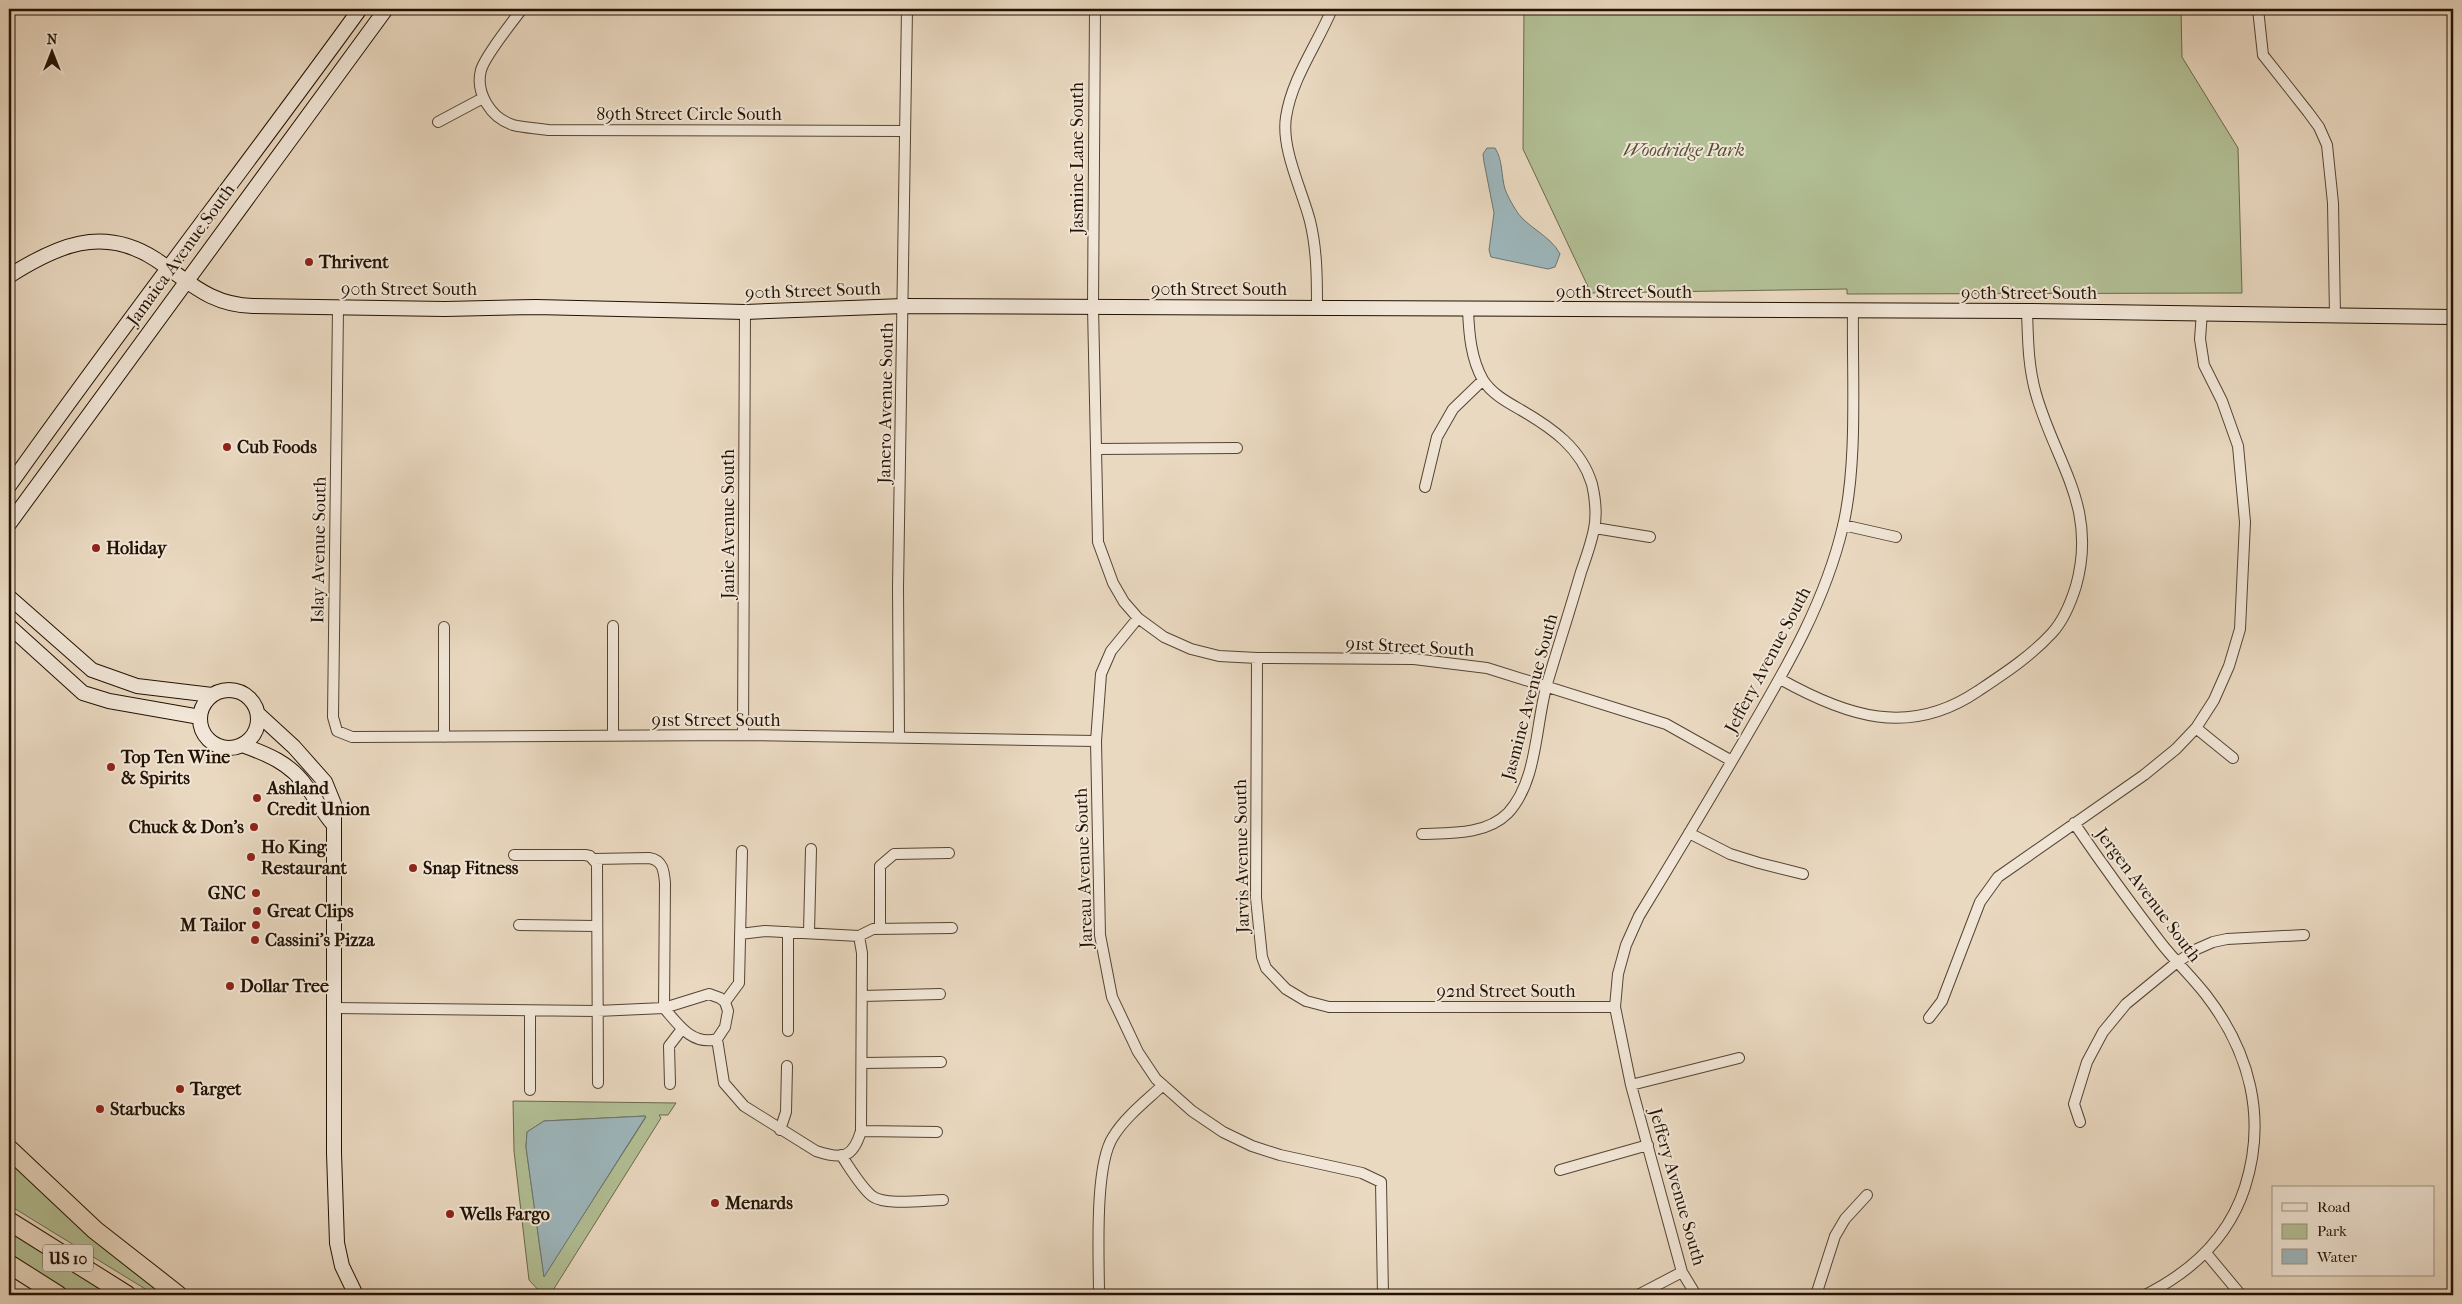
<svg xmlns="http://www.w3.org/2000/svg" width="2462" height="1304" font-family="'IM FELL French Canon',serif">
<rect width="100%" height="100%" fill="#ead9c1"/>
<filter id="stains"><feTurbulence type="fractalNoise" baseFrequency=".004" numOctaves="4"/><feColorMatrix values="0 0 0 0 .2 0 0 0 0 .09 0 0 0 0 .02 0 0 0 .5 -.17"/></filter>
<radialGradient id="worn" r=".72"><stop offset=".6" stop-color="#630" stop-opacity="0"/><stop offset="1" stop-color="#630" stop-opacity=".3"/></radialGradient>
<path fill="#b3c096" stroke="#6a694c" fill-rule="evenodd" d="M1524,9H2181L2182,57L2238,148L2242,293L1847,294V289L1591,293L1523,149Z
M513,1101L676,1103L668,1115H659L661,1118L550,1295H543L529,1280L514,1151ZM645,1116L646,1117L544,1276L526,1147L527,1132L544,1121Z
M9,1160L102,1244L165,1295H155L9,1205Z
M9,1230L114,1295H74L9,1254Z"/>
<path fill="#9db7bd" stroke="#6c7572" d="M1487,148H1495C1503,160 1501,176 1505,189C1507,195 1511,202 1514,207C1524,227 1550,234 1560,254L1555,267L1548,269L1491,257L1489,250L1494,213L1484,162L1483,154Z
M646,1116L544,1277L526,1147L527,1132L544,1121Z"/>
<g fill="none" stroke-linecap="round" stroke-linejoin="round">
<defs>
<path id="street" d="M522,9C512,22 485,56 481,70C475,93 491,118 513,125C524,128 537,128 548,130L905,131
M1095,9L1093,307L1098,542L1113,583L1124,602L1138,618L1164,637L1191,649L1219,656L1257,658L1414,659L1487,668L1666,724L1732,761
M2258,9L2263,55L2308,112L2319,127L2327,145L2333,203L2335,315
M438,122L483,98
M338,308L333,717L337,731L352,737L743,735L1096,741
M1317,308C1317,278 1317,250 1310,221C1302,190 1281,149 1286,117C1292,78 1317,45 1332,9
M1097,449L1237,448
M1425,487L1437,437L1453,409L1483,380
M1843,525L1896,537
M1595,528L1650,537
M1138,618L1111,651L1101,674L1096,741L1100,935L1112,997L1138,1052L1156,1079L1192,1111L1223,1132L1252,1146L1280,1155L1362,1173L1381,1182L1383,1295
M613,626V736
M444,627V737
M1257,658L1256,898L1262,957L1266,968L1286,989L1306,1001L1329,1007H1615
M1780,679C1846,716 1909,738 1978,691C2005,673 2031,656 2052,633C2064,620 2071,602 2076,586C2098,507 2056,464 2036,394C2028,366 2028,339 2027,311
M2196,728L2233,758
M743,735L745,312
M899,737L898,588L907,9
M2074,823C2102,864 2131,904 2161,943C2175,961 2192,977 2206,995C2250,1052 2267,1118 2245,1187C2229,1237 2191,1272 2145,1295
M1689,833L1730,854L1759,863L1803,874
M1422,834C1451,833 1486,835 1508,813C1538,780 1535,726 1547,684C1558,647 1570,610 1581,572C1586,558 1591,544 1594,529C1597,516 1595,497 1592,484C1581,448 1552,428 1521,410C1507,402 1492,394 1483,380C1471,359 1469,334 1468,310
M514,855H585L590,856L597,864L598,1083
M519,925L596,926
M880,929V866L894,854L949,853
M788,932V1031
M809,932L811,849
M740,934L765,931L859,936L873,929L952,928
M862,996L940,994
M725,1002L739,983L742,851
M334,1008L597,1011L664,1008L709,994L720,998L725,1002L728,1011L725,1027L717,1039C692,1046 678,1024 664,1008L665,883C664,871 663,860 649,858L594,859
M530,1011V1090
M1929,1018L1942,1001L1980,902L1998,877L2144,775L2176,749L2196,728L2214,700L2229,666L2240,629L2245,522L2238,446L2222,401L2204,365L2200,339L2202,312
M717,1039L724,1083L744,1106L816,1151C843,1160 853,1158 861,1131L862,953L859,936
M862,1063L941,1062
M670,1084L669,1046L682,1029
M1631,1085L1739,1058
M2080,1122L2074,1104L2087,1062L2103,1032L2126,1004L2176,963L2197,949L2213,942L2227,939L2304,935
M780,1130L786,1112L787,1066
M861,1131L937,1132
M841,1155C850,1168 860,1186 872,1196C885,1206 926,1200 943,1200
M1560,1170L1648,1145
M2206,1253L2241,1295
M1099,1295C1099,1259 1094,1166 1113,1137C1125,1117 1146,1101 1163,1085
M1638,1295L1682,1272
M1696,1295L1682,1272L1631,1085L1615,1007L1618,974L1626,945L1639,916C1675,857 1711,797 1746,737C1785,670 1825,603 1843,526C1858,462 1852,377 1853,311
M1816,1295L1835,1236L1845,1219L1867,1195"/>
<path id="secondary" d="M9,276C56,246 102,225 155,259C189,281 209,305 253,306L445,309L536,307L745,312L904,306L2027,311L2453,317
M9,486C123,325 244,169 360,9
M9,524L386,9
M9,597L92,670L137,686L212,695
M9,626L83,693L109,701L200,717
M200 719a29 29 0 1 1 58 0a29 29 0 1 1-58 0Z
M258,714L294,747L325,782L334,804V1153L337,1243L342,1266L356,1295
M242,745C267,754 290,763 306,786C316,798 322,812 333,824"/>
<path id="highway" d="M9,1149L95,1230L178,1295
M9,1221L127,1295
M9,1264L58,1295"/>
</defs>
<use href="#street" stroke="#544432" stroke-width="12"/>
<use href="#secondary" stroke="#221202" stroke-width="16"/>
<use href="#highway" stroke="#221202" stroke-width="20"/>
<use href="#street" stroke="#f1e6d7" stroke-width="10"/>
<use href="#secondary" stroke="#f1e6d7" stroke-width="14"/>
<use href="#highway" stroke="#ead9c1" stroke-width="18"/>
</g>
<g fill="#8f2418" stroke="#f1e6d7" stroke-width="2">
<circle cx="309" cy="262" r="5"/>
<circle cx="227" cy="447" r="5"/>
<circle cx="96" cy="548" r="5"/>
<circle cx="111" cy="767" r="5"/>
<circle cx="257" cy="798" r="5"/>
<circle cx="254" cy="827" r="5"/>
<circle cx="251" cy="857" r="5"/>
<circle cx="413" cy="868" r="5"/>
<circle cx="256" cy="893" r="5"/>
<circle cx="257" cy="911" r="5"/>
<circle cx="256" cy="925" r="5"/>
<circle cx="255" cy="940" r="5"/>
<circle cx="230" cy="986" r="5"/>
<circle cx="180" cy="1089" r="5"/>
<circle cx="100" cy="1109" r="5"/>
<circle cx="715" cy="1203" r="5"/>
<circle cx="450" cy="1214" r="5"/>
</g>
<g text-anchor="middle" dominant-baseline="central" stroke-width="4" stroke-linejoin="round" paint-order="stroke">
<rect fill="#f1e6d7" stroke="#605242" stroke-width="1" x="43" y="1244.5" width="50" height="27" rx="4"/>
<g font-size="16" font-weight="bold" fill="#221202">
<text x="68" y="1258">US 10</text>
</g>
<g font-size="18" fill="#221202" stroke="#f1e6d7">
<text x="689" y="114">89th Street Circle South</text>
<text transform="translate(1077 158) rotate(-90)">Jasmine Lane South</text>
<text transform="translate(181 255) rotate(-54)">Jamaica Avenue South</text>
<text x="409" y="289">90th Street South</text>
<text x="1219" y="289">90th Street South</text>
<text transform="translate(813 291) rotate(-2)">90th Street South</text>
<text x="1624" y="292">90th Street South</text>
<text x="2029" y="293">90th Street South</text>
<text transform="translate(886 403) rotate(-89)">Janero Avenue South</text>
<text transform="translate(728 524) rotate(-90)">Janie Avenue South</text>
<text transform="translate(319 550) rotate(-89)">Islay Avenue South</text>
<text transform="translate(1410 647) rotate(3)">91st Street South</text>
<text transform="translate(1768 660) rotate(-62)">Jeffery Avenue South</text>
<text transform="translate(1530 697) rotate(-75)">Jasmine Avenue South</text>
<text x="716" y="720">91st Street South</text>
<text transform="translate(1242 856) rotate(-91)">Jarvis Avenue South</text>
<text transform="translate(1084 868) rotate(-92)">Jareau Avenue South</text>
<text transform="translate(2148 895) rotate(53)">Jergen Avenue South</text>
<text x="1506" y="991">92nd Street South</text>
<text transform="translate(1677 1187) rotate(74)">Jeffery Avenue South</text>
</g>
<g font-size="18" font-style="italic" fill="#554f36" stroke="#f1e6d7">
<text x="1684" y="150">Woodridge Park</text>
</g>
<g font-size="18" font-weight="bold" fill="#221202" stroke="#f1e6d7" text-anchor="start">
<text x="319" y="262">Thrivent</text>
<text x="237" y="447">Cub Foods</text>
<text x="106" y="548">Holiday</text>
<text x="121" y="757">Top Ten Wine<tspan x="121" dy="21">&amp; Spirits</tspan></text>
<text x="267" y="788">Ashland<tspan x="267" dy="21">Credit Union</tspan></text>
<text x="244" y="827" text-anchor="end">Chuck &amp; Don's</text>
<text x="261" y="847">Ho King<tspan x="261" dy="21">Restaurant</tspan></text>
<text x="423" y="868">Snap Fitness</text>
<text x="246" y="893" text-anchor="end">GNC</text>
<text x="267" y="911">Great Clips</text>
<text x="246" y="925" text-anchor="end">M Tailor</text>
<text x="265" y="940">Cassini's Pizza</text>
<text x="240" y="986">Dollar Tree</text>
<text x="190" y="1089">Target</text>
<text x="110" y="1109">Starbucks</text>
<text x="725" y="1203">Menards</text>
<text x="460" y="1214">Wells Fargo</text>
</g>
</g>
<rect width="2462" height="1304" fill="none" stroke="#ead9c1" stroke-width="30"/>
<rect x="10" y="10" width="2442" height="1284" fill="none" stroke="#221202" stroke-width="2.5"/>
<rect x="15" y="15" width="2432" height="1274" fill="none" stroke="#221202"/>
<rect x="2272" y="1186" width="162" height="90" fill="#f1e6d7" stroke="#9e9182"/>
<rect x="2282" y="1203" width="25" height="8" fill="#f1e6d7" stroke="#9e9182"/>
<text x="2317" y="1212" font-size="15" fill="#221202">Road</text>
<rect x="2282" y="1224" width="25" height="15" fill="#b3c096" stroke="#9e9182"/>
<text x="2317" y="1236" font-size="15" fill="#221202">Park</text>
<rect x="2282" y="1249" width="25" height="15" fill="#9db7bd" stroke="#9e9182"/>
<text x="2317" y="1262" font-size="15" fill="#221202">Water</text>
<g transform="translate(52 52)" stroke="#f1e6d7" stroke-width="4" paint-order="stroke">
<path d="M0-4L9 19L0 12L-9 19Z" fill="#221202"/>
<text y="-8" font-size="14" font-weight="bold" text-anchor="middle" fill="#221202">N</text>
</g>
<rect width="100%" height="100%" filter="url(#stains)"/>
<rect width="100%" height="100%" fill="url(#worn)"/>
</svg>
